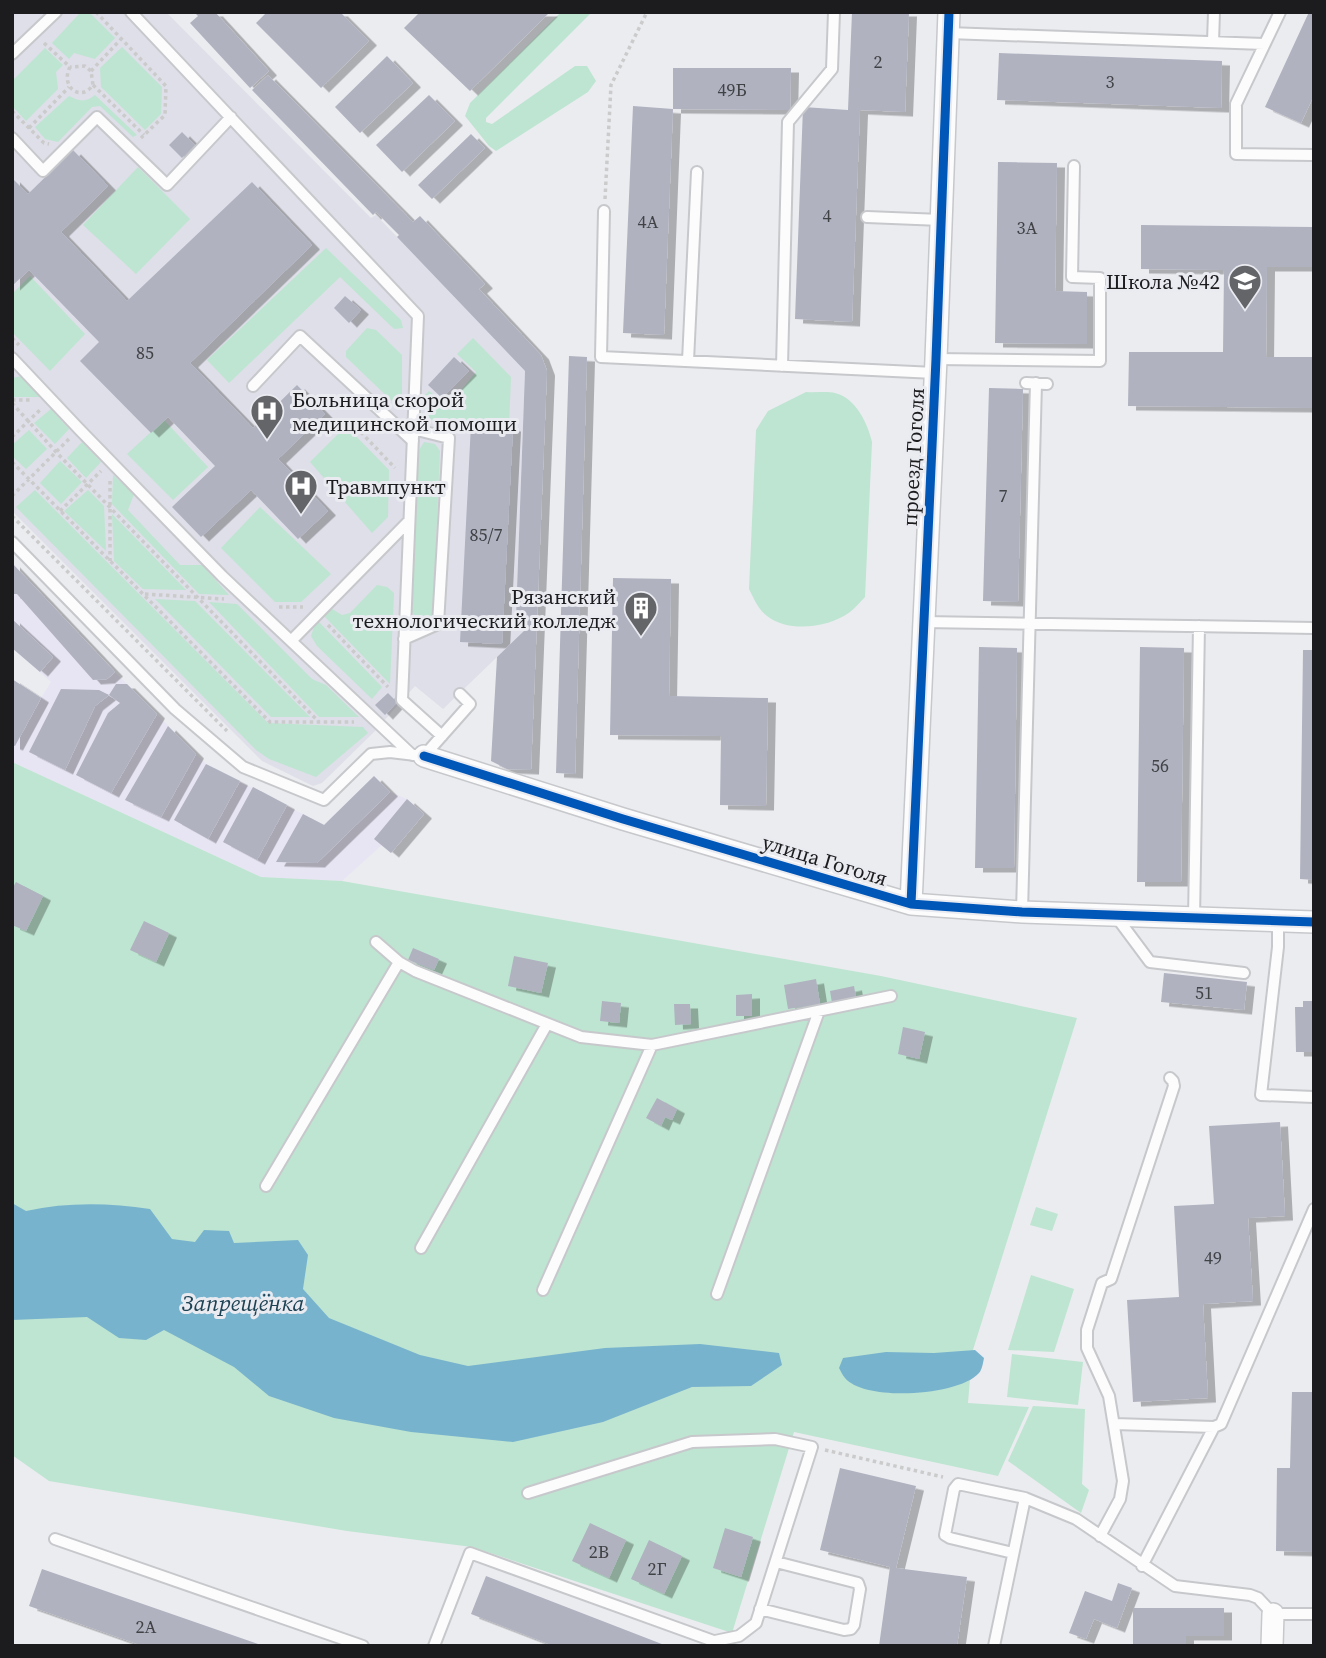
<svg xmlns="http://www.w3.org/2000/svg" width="1326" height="1658" font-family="'Source Serif 4',serif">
<defs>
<filter id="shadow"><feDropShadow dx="8" dy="4.5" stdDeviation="0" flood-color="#0004"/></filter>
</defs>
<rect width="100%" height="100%" fill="#ebecf0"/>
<path fill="#e7e5f3" d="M13,564L115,672L206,764L324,825L374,776L390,792L407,799L424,814L391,853L382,845L342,881L261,877L12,762V679L41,698L51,682L12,648Z"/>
<path fill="#dedfe8" d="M12,12H166L371,218L376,215L525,371L516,616L527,628L443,709L415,686L374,732L322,783L313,786L262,761L12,511Z"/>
<path fill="#bee5d1" d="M89,12L115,38L95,59L74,53L69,59L52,43L79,14Z
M561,12H592L486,118V122L492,124L575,66H587L596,81L588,92L496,151L489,146L465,116L470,103Z
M122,47L162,87L161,114L145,130L101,87L100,68Z
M45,48L63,65L56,72L58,89L26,121L12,106V81Z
M95,95L137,135L133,137L100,106L92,107L58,142L45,139L35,127L69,96C79,101 85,103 95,95Z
M138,167L190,219L136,274L83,225Z
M326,248L401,320L403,328L394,329L340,277L229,383L207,360Z
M30,276L85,334L50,371L12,332V294Z
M367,328L376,330L402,355V404L397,406L346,357V351Z
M473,338L511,377L509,426C493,426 446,429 434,422C425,417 425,405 424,396L429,391L448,406L476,372L457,354Z
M22,376L42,397H12V378Z
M806,392C815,393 827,391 835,393C856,398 868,424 872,442L865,597C860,602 855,608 850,612C829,628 788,633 767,616C758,609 754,599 749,589L756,430L768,411Z
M51,409L69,429L55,444L34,423Z
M164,420L208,467L173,500L127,454Z
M346,426L389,470L388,517L372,533L310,462Z
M29,430L47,449L26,469L12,456V445Z
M82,442L101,462L86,478L67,458Z
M424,442L435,444L440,451L433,612L430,618L424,622L416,618L411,611L419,450Z
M60,461L82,482L61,504L40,483Z
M113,475L134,494L128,510L180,565H202L229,595L199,594L112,504Z
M35,490L268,723L363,727L368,733L316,777L269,759L256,750L16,507Z
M88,490L104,506L106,551L64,511Z
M260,507L331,574L301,602H275L221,548Z
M112,514L186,590L143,589L114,561Z
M377,585L387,587L394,593L390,684L324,616L332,609L342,615L350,613Z
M155,599L195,601L310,717H271Z
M209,602L237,604L312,679L326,685L359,717H319Z
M319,622L382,687L372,699L317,646L311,636L314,627Z
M12,762L261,877L342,881L881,976L1077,1018L972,1353L968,1403L1029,1407L998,1476L794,1432L732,1633L472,1547L347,1531L49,1481L12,1455Z
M1036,1207L1058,1214L1052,1231L1030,1225Z
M1031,1275L1074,1289L1054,1352L1008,1350Z
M1012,1354L1083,1362L1078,1405L1007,1397Z
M1033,1406L1085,1409L1082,1484L1089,1490L1081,1513L1008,1461Z"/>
<path fill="#78b3ce" d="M12,1203L26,1211C67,1202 109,1203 150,1209L172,1239L195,1242L204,1230L229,1231L234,1243L298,1240L308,1255L303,1289L329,1318L420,1355L468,1366L605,1348L700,1344L779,1353L782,1365L751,1386L692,1387L603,1422L513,1442L411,1432L334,1418L269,1396L234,1367L164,1330L146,1340L119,1338L87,1317L12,1320Z
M975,1350L984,1358C983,1363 982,1370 979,1373C959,1396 865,1402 845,1378C842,1375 841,1371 839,1368L843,1358L886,1352L934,1353Z"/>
<path fill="#b0b2c0" filter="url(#shadow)" d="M194,12H215L269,71L250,88L190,23L198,16Z
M267,12H340L369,41L321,88L256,23Z
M420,12H550L470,91L404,28Z
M852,12H909L905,112L860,110L852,322L795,319L803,107L848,110Z
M1309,12H1314V95L1301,123L1265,107Z
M999,53L1222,61L1221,108L997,100Z
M387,56L413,83L360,133L335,107Z
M673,68H791L790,110L673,109Z
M268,75L413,222L420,216L485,284L479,289L541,355L547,371L531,770L507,769L491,761L497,657L527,628L516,616L525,371L397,237L399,235L376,212L373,215L252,90Z
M429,95L455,121L402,172L376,145Z
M633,106L673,109L664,335L623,333Z
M182,132L195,145L182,158L169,145Z
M471,134L485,148L432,199L418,185Z
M73,150L108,186L61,232L127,301L252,182L312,245L190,363L253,428L297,385L325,414L278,459L328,511L298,539L251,490L201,537L172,507L215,466L168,417L151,433L80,361L99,342L29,270L12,286V178L28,194Z
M998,162L1057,163L1055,291L1087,292V344L995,343Z
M1141,225L1314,227V267H1267L1266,357H1314V408L1128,406L1129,352H1223L1224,270L1141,269Z
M345,296L361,310L349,323L334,308Z
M569,356L587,357L575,774L556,773Z
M454,357L469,371L442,398L428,385Z
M989,388L1023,389L1018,602L983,601Z
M471,424L513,427L502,644L460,642Z
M12,563L115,672L107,679L93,680L17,594H12Z
M613,578L671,579L669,696L768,698L766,806L720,805L721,736L610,735Z
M12,619L53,657L40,672L12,648Z
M979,647L1017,648L1014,868H975Z
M1140,647L1184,648L1181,882H1137Z
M1303,650H1314V880L1300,879Z
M12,679L41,698L15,746L12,745Z
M116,684H127L157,714L111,793L76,775L108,713L120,703L109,695Z
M61,689L99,690L109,695L95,706L65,770L29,752Z
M388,693L397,702L385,715L375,705Z
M168,726L196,754L161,817L125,800Z
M206,764L240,781L208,839L174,820Z
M374,776L390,792L317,863L276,862L303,814L324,825Z
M253,787L287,805L257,860L223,842Z
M407,799L424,814L391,853L374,839Z
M16,882L43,896L26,931L12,925V889Z
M144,921L169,933L156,962L130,950Z
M413,948L439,959L434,970L408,960Z
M514,956L548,963L541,993L508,986Z
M1164,973L1247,982L1244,1010L1161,1002Z
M816,979L820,1004L788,1009L784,985Z
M854,986L856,998L832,1003L830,991Z
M752,994V1016H736V995Z
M602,1001L621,1003L619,1023L600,1021Z
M1303,1001H1314V1052H1296L1295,1007H1303Z
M674,1004H690L691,1024L675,1025Z
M903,1027L925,1032L919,1059L898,1054Z
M657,1098L677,1109L672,1120L665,1117L661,1126L646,1118Z
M1280,1122L1285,1216L1248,1218L1253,1301L1203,1304L1208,1398L1133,1402L1127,1300L1179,1297L1174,1206L1214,1204L1209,1126Z
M1292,1392H1314V1552L1276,1551L1277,1468H1290Z
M840,1468L916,1486L896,1568L967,1577L957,1646H879L890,1567L820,1550Z
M590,1523L626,1540L609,1578L572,1561Z
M725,1528L753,1537L741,1577L713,1568Z
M649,1540L682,1556L664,1594L631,1579Z
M42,1569L261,1645V1646H143L29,1606Z
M486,1576L667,1646H554L471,1614Z
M1118,1583L1132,1588L1117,1628L1094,1619L1086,1639L1069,1633L1085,1591L1112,1601Z
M1133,1608H1224V1636H1186V1646H1133Z"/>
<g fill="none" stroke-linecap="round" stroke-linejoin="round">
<defs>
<path id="lane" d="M131,12L418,316L402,700L442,736
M1280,12L1236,104V154L1314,155
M948,33L1264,44
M1213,42L1214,12
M12,54L56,12
M12,138L43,171L97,117L167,185L231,117
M604,211L601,357L935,373
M867,217L941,220
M12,358L79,429L222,576L412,755
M936,359L1100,361V278L1072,277L1074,166
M688,361L697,172
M782,366L788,122L832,69L834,12
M1026,383L1047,384
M253,386L300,336L413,441
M12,542L175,709L243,767L324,800L371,754L390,752L424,756L470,704L460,694
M923,622L1314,628
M404,639L438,624L449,438L413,429
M291,641L409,521
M1022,912L1036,383
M1115,915L1150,962L1244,973
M1194,919L1199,626
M1278,921V947L1261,1095L1314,1097
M376,942L399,962L415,971L581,1037L652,1045L891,996
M266,1186L399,962
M421,1248L547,1024
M543,1290L652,1045
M717,1294L819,1011
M1114,1424L1214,1427L1221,1424L1314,1209
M528,1493L692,1442L775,1439L812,1447L756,1623L739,1636L715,1641
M1100,1536L1120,1499L1123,1481L1109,1396L1087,1348V1330L1102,1283L1111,1279L1174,1086L1173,1081L1170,1078
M55,1539L363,1646
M1013,1553L950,1538L945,1535L954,1489L958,1484L1025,1498L1076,1519L1175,1586L1250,1595L1258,1598L1273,1614H1314
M1142,1566L1214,1427
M760,1609L844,1630L851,1629L854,1625L860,1589L858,1583L776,1562
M434,1646L470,1553L719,1643
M994,1646L1025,1498"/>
<path id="street" d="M424,756L623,819L911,904L1022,912L1314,922
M911,904L936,359L949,12
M1272,1646L1273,1614"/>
</defs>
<use href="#lane" stroke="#c7c8cb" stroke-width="14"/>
<use href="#street" stroke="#c7c8cb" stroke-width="24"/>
<path stroke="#cbcbcc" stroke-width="3.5" stroke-dasharray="3.5 3.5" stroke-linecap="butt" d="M96,12L166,86L165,115L141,138
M44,43L70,67C60,86 80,103 93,85L91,71L85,66L70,67
M91,71L121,39
M93,85L144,135
M12,111L44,143L49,144
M29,128L69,87
M605,199L611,85L647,12
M12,338L19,345
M12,400H31
M12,403L56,452L319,722
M356,427L395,468
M12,437L42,408
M12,462L270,722H354
M110,481V561
M12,496L70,438
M60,511L101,471
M12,516L227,731
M145,594L224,599
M279,607H303
M328,625L388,687
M825,1450L943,1477"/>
<use href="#lane" stroke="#fcfcfd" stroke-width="10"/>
<use href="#street" stroke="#fcfcfd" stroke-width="21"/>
<defs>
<path id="cycleway" d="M424,756L623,819L911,904L1022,912L1314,922
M911,904L936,359L949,12"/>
</defs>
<use href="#cycleway" stroke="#eaebf1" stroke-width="13"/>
<use href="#cycleway" stroke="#0057b8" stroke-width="9"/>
</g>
<defs>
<symbol id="school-pin" viewBox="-11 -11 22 30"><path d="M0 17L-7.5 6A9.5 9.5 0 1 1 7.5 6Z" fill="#646568" stroke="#eaebf1"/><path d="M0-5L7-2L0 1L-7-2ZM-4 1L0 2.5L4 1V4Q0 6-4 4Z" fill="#fff"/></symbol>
<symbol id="hospital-pin" viewBox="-11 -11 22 30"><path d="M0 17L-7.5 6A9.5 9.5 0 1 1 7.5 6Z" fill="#646568" stroke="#eaebf1"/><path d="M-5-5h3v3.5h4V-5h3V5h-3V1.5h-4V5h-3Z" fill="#fff"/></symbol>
<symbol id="building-pin" viewBox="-11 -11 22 30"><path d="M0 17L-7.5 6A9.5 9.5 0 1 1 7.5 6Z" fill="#646568" stroke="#eaebf1"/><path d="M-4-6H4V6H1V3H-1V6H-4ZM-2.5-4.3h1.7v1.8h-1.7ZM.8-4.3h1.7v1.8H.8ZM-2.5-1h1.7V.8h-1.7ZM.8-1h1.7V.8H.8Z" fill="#fff"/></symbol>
</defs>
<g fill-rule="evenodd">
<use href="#school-pin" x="1226" y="262" width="38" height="52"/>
<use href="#hospital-pin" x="248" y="392" width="38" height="52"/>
<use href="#hospital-pin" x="282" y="467" width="38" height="52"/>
<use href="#building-pin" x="622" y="589" width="38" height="52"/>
</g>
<g text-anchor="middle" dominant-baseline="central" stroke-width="6" stroke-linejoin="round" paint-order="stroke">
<g font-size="18" fill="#414246">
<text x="878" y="61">2</text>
<text x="1110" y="81">3</text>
<text x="732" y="89">49Б</text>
<text x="827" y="215">4</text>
<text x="648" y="221">4А</text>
<text x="1027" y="227">3А</text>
<text x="145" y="352">85</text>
<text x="1003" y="495">7</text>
<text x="486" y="534">85/7</text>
<text x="1160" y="765">56</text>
<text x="1204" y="992">51</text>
<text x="1213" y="1257">49</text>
<text x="599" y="1551">2В</text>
<text x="657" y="1568">2Г</text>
<text x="146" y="1626">2А</text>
</g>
<g font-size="21" fill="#1c1c1e" stroke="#eaebf1" text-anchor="end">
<text x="1220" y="281">Школа №42</text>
<text x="292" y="399" text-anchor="start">Больница скорой<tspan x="292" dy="24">медицинской помощи</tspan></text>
<text x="326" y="486" text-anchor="start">Травмпункт</text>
<text x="616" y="596">Рязанский<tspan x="616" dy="24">технологический колледж</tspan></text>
</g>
<g font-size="21" fill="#1c1c1e" stroke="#eaebf1">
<text transform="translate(913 457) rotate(-87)">проезд Гоголя</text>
<text transform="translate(825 860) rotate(17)">улица Гоголя</text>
</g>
<g font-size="23" font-style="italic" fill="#1d4253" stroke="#eaebf1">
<text x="243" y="1303">Запрещёнка</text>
</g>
</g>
<rect width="1326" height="1658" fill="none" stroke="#1c1c1e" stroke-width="28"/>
</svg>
